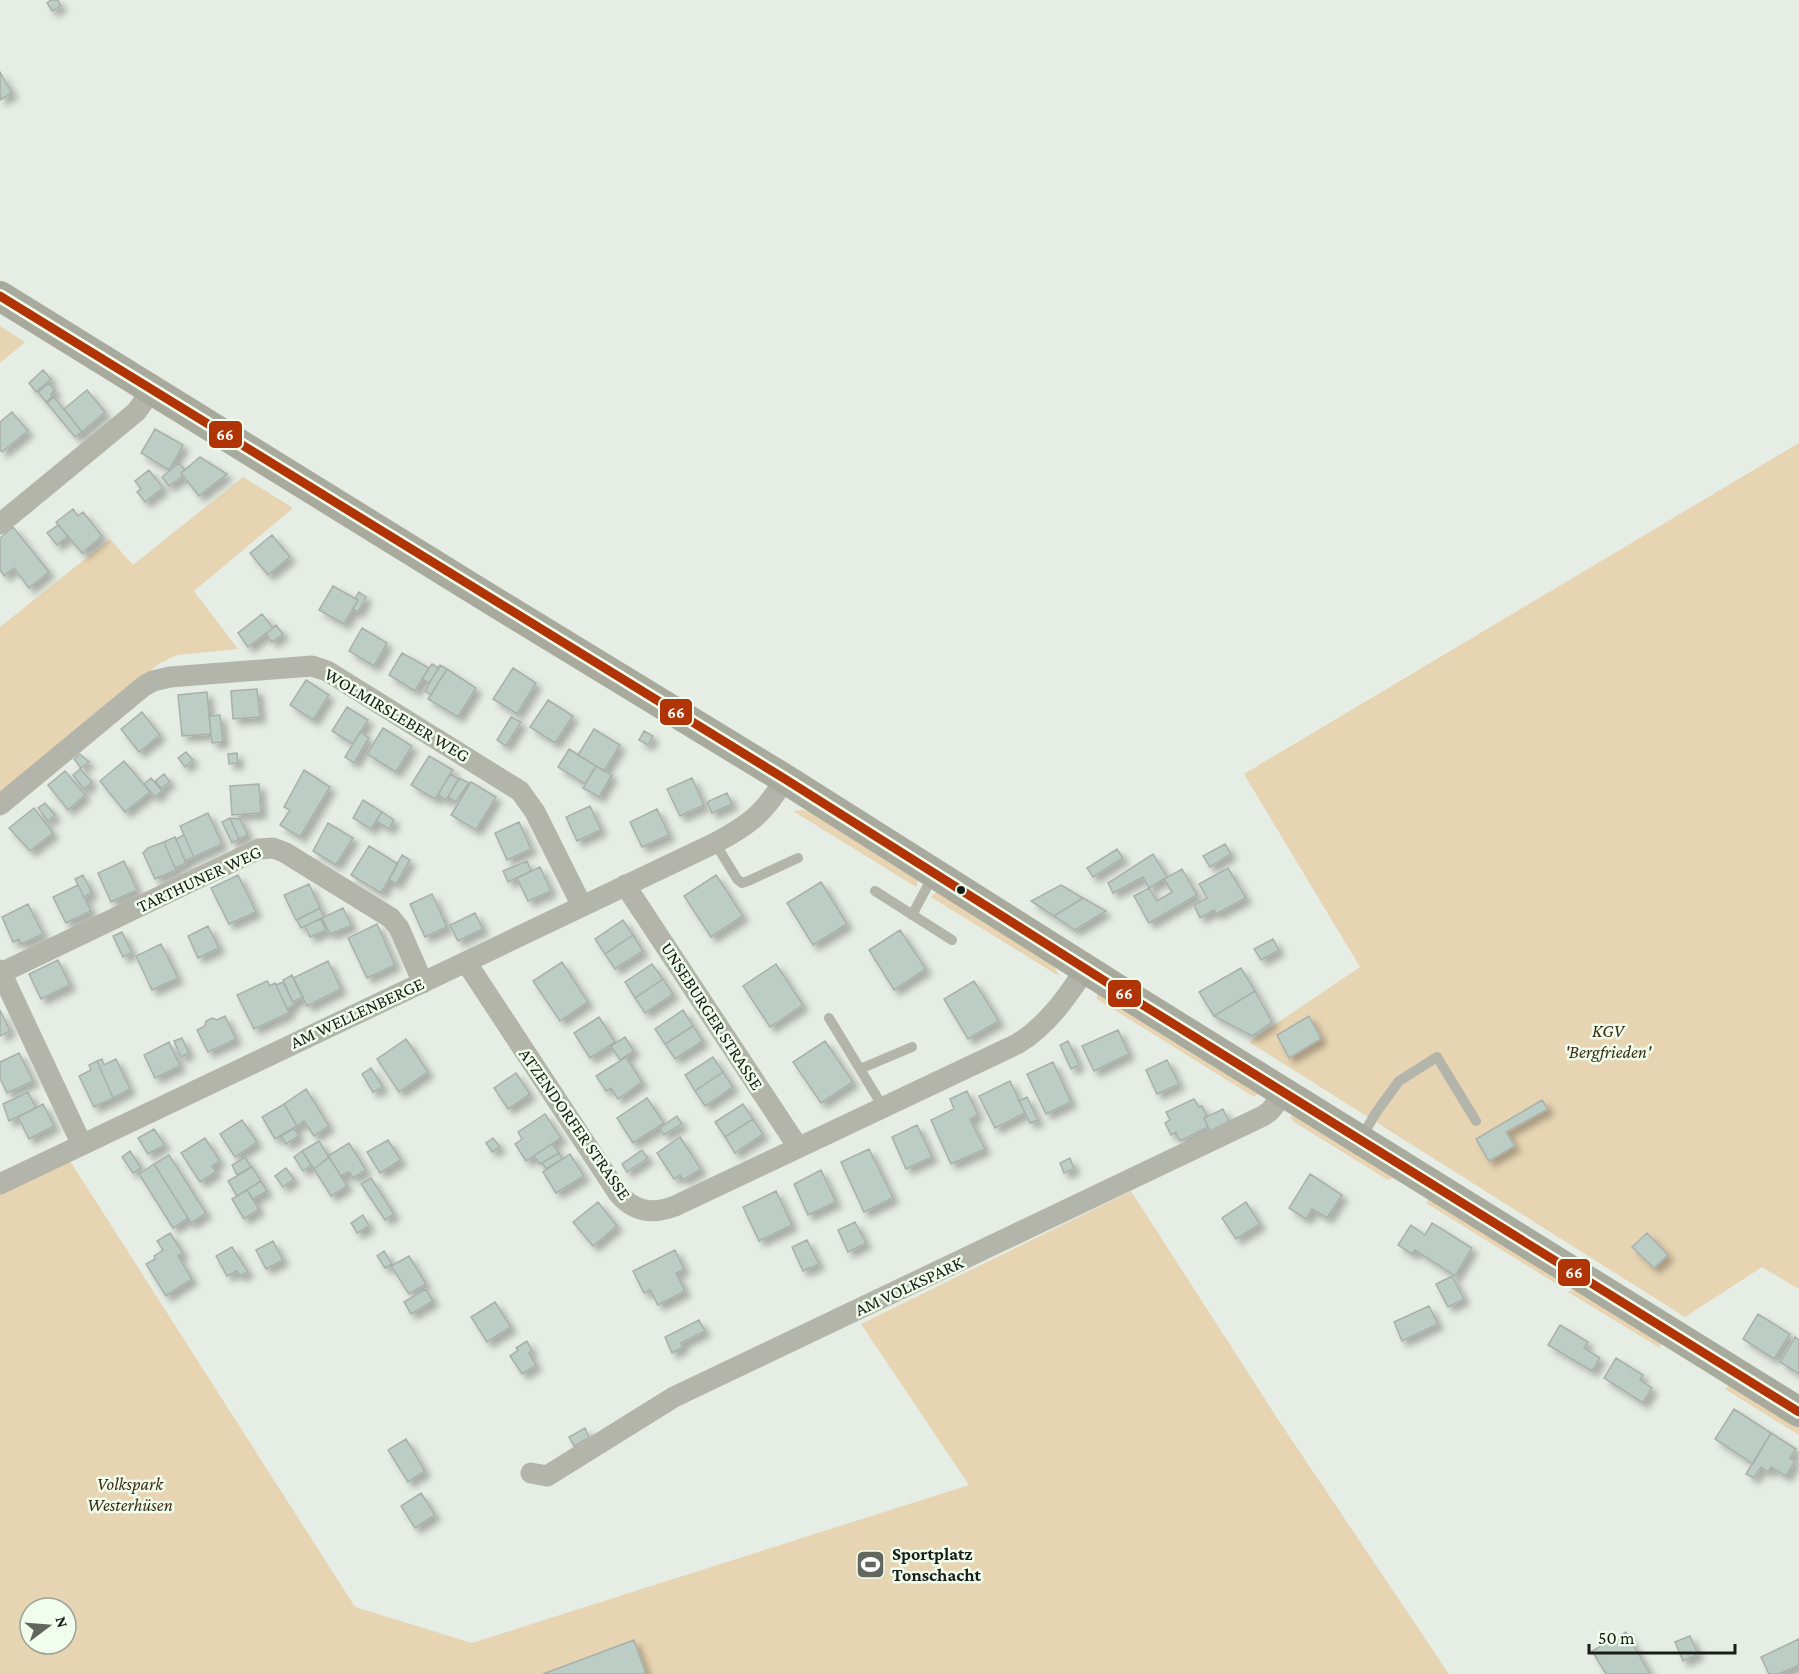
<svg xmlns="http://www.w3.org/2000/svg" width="1799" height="1674" font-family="'Crimson Pro',serif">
<defs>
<filter id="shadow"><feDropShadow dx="5.5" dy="5.5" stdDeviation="3" flood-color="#0004"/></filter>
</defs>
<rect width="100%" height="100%" fill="#e6ede4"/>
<path fill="#e7d4b2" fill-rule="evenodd" d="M0,326L25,342L0,363Z
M1799,443V1289L1762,1267L1685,1317L1249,1042L1360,967L1244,774Z
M243,477L293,508L194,591L238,649L177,655L160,663L0,795V627L110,539L133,565Z
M804,810L815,812L919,876L916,887L793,811Z
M939,890L1054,966L1059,976L931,897Z
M1097,994H1101L1260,1092L1254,1097L1097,999Z
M1293,1115L1396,1177L1388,1180L1294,1122L1290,1117Z
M70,1161L355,1607L472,1643L969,1485L861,1324L1131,1191L1279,1421L1449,1674H0V1194ZM30,1608H66V1644H30Z
M1430,1197L1562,1279L1555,1283L1426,1203Z
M1576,1288L1661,1341L1660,1348L1568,1292Z
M1731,1384L1799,1427V1435L1725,1389Z"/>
<path fill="#bbcdc5" stroke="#a9b0ab" stroke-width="1.5" filter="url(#shadow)" d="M51,0H58L61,6L52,11L47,3Z
M0,72L12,93L0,100Z
M43,370L51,379L36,392L29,383Z
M49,383L55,391L51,394L52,397L46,402L38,392Z
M87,390L105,412L82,432L64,409Z
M54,397L82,432L75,437L47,403Z
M12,412L28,431L2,452L0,450V422Z
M155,429L183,445L169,470L141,453Z
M200,457L227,474L199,496L181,473Z
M179,463L185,470L181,473L183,476L169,486L162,477Z
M149,470L163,488L145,502L137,492L141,489L135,481Z
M73,509L78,516L83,512L102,536L82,553L56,522Z
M58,525L68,536L57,545L47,533Z
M13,527L49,572L29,588L14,568L4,576L0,570V538Z
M272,535L290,557L268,575L250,553Z
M333,586L358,600L344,624L319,610Z
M359,592L366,597L358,612L353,609L358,600L355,598Z
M262,614L273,628L248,647L238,633Z
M276,625L283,634L272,642L266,634Z
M362,628L387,643L374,666L349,651Z
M402,653L429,668L415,691L389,675Z
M432,664L439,668L429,683L422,679Z
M440,665L447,669L431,695L425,691Z
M513,668L536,683L517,714L493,699Z
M447,669L476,688L458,717L428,699Z
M306,680L329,695L313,720L290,705Z
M257,689L260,717L233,719L231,691Z
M207,692L211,734L182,736L178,695Z
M548,700L573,716L555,743L530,727Z
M347,707L368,720L353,744L332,731Z
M142,712L160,735L139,752L121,729Z
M220,715L223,742L212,743L209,716Z
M511,717L521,722L506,746L497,740Z
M383,728L412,746L396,772L367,754Z
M594,729L620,745L604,771L578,755Z
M644,731L653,736L648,745L639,740Z
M360,732L369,738L354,763L345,757Z
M569,749L596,766L585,784L558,767Z
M186,752L193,760L185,767L178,758Z
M237,753L238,763L229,764L228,754Z
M80,754L89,762L81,768L74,759Z
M429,756L453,770L435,799L411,785Z
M124,761L150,792L125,812L100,781Z
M596,766L612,775L599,797L583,788Z
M80,769L92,782L84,789L73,775Z
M304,770L330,787L300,837L280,825L290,810L284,807Z
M65,771L85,795L68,810L48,785Z
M164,774L170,782L161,788L155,781Z
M450,774L459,779L446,800L438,795Z
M151,778L162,791L155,797L144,784Z
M459,778L469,783L456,802L448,797Z
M692,778L704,805L680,816L667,789Z
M471,782L496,797L476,830L451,815Z
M259,784L261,813L232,815L230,786Z
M727,793L732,804L712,813L707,802Z
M363,800L382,812L371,829L353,818Z
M45,803L55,815L48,821L38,808Z
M590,806L601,830L577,841L566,817Z
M34,808L53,833L30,851L9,828Z
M657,809L669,835L642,847L630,822Z
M382,812L394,820L389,829L376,821Z
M208,813L222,844L194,857L180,826Z
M230,818L239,839L232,843L222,822Z
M230,818L240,819L248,835L239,839Z
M519,822L531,849L507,860L495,833Z
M328,823L353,838L336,865L313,851Z
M184,835L194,857L185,861L176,839Z
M175,837L186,863L175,868L164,842Z
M164,842L176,870L155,879L143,853L148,848Z
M1225,844L1231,854L1210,867L1203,856Z
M369,846L398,864L381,893L351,875Z
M1117,849L1123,858L1093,877L1087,868Z
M1153,854L1167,877L1149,888L1143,877L1113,893L1108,883Z
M402,855L410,860L396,884L389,879Z
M124,861L137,890L111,902L98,873Z
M527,861L531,871L508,882L503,871Z
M540,867L551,891L528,901L517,878Z
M1228,868L1246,898L1216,914L1214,910L1200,918L1194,905L1207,898L1199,884Z
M1182,869L1197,895L1149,923L1134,896L1149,888L1157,901L1172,892L1164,879Z
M83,875L92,893L84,897L75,879Z
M238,875L256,912L229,924L211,888Z
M716,875L743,916L711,937L684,896Z
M821,882L847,924L813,945L787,903Z
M309,884L320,908L296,920L284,895Z
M78,885L91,911L66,923L53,897Z
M1061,885L1083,898L1054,916L1031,901Z
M432,894L447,927L425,937L410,904Z
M1083,898L1106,911L1075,930L1054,916Z
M28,904L43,934L21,944L19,939L13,942L2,917Z
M320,908L324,917L301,928L297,920Z
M343,908L351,924L350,926L330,934L322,918Z
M475,913L483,929L458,941L450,925Z
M321,919L326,930L310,937L305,926Z
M623,920L633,935L605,954L595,939Z
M377,924L395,965L367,978L348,938Z
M208,926L219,948L198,958L188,936Z
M900,930L926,969L894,990L869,950Z
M122,932L132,953L123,957L113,936Z
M633,935L643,951L615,969L605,954Z
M1273,939L1279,950L1261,960L1254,949Z
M161,944L178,978L152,990L136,956Z
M58,960L70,985L41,999L29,974Z
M328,961L341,989L307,1006L293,978Z
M562,962L588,1002L560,1021L533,981Z
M652,964L663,979L635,998L625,982Z
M776,964L803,1005L770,1027L743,986Z
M1241,968L1255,991L1214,1016L1199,992Z
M292,975L303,997L293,1002L283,980Z
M663,979L673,994L645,1013L635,998Z
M267,981L270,986L275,983L289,1013L254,1029L237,995Z
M974,981L999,1021L968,1039L944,999Z
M283,982L294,1005L287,1009L276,985Z
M1255,991L1272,1022L1252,1036L1214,1016Z
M0,1010L10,1031L0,1036Z
M683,1010L693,1026L665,1044L655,1029Z
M225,1016L236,1039L208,1052L197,1030L205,1026L206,1021L212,1018L217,1020Z
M1309,1016L1321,1039L1289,1058L1277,1035Z
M599,1017L615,1042L590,1058L574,1033Z
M693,1026L703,1041L675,1059L665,1044Z
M1118,1030L1129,1054L1094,1071L1082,1046Z
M625,1037L634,1051L620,1060L611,1046Z
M182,1038L189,1053L181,1057L174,1041Z
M406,1039L428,1072L399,1092L377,1059Z
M825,1041L853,1082L821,1103L793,1062Z
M1068,1041L1079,1065L1071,1069L1060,1045Z
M169,1042L180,1066L155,1078L144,1055Z
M19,1053L33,1081L7,1093L0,1078V1062Z
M626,1057L642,1082L618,1099L611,1088L606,1091L596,1076Z
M713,1057L723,1072L695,1091L685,1075Z
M102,1059L104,1065L116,1059L130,1089L113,1098L97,1061Z
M1167,1060L1179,1084L1157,1094L1146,1070Z
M97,1061L113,1098L94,1107L79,1076L91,1070L89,1065Z
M1053,1062L1071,1102L1046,1114L1027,1074Z
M371,1068L383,1087L373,1092L362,1074Z
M723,1072L733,1087L705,1106L695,1091Z
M516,1073L530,1094L508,1109L494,1088Z
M1010,1081L1025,1113L995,1128L979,1096Z
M306,1089L329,1126L314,1136L304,1121L297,1126L284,1104Z
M967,1091L978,1115L970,1119L985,1149L951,1164L931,1120L954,1109L950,1099Z
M28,1092L36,1108L9,1121L3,1104Z
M1027,1097L1038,1120L1030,1123L1019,1101Z
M647,1098L664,1123L633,1143L617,1118Z
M1194,1099L1199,1107L1202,1106L1207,1117L1204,1118L1208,1127L1180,1141L1176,1132L1171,1135L1165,1123L1170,1120L1166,1112Z
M1542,1100L1548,1109L1506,1132L1515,1146L1489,1161L1476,1139Z
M43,1104L54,1126L29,1139L18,1117Z
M284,1104L297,1126L275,1139L262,1117Z
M743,1104L753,1119L725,1137L715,1122Z
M1223,1109L1231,1126L1212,1135L1204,1118Z
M545,1114L561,1138L526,1161L515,1144L522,1139L518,1132Z
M677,1116L682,1124L664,1135L660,1128Z
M753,1119L763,1134L735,1153L725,1137Z
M242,1120L257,1142L235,1157L220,1134Z
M917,1125L932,1157L906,1169L892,1137Z
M294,1128L299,1136L286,1144L281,1136Z
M154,1129L165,1145L148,1154L138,1138Z
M680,1137L701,1169L683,1180L680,1175L674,1179L657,1153Z
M205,1138L220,1161L212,1166L216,1172L200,1182L181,1153Z
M493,1138L500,1147L492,1152L486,1143Z
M388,1140L401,1160L380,1173L367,1152Z
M319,1141L329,1157L314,1169L302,1151Z
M349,1143L366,1170L353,1178L349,1172L341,1176L328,1156Z
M552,1144L559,1153L540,1164L534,1156Z
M869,1149L893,1198L864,1212L841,1162Z
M642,1150L648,1158L627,1172L622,1164Z
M130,1151L141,1168L133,1173L122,1157Z
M302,1151L311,1165L303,1171L294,1157Z
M559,1153L562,1159L546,1169L542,1163Z
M570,1154L584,1176L556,1193L543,1172Z
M169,1155L206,1213L191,1223L154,1164Z
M245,1157L251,1167L237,1175L232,1165Z
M329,1157L347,1186L331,1196L314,1169Z
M1070,1158L1074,1169L1064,1173L1060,1163Z
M154,1164L188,1218L173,1228L139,1174Z
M252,1167L261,1181L237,1196L228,1181Z
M286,1168L294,1179L283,1187L275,1176Z
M821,1170L836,1202L808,1215L794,1184Z
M1310,1174L1342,1195L1327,1218L1312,1209L1306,1219L1289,1208Z
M371,1178L394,1214L385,1220L361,1184Z
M261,1181L267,1191L253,1199L247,1190Z
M247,1190L259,1209L244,1219L232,1199Z
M776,1191L792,1225L759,1241L743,1207Z
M598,1202L617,1226L593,1246L573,1222Z
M1246,1202L1260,1224L1236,1239L1222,1218Z
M363,1215L369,1226L357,1233L351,1223Z
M855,1222L866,1243L848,1252L838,1230Z
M1432,1223L1472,1248L1455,1276L1415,1250L1412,1254L1398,1245L1411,1225L1425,1235Z
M170,1233L183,1253L178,1256L192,1279L166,1296L146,1264L155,1259L154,1256L163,1250L157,1241Z
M1647,1233L1668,1255L1654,1268L1632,1247Z
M807,1240L819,1264L803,1271L792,1247Z
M273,1241L283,1260L266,1269L256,1250Z
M232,1247L248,1272L240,1276L237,1271L227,1276L216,1256Z
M675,1250L684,1269L676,1273L685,1291L658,1305L650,1290L644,1293L633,1271Z
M384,1251L392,1264L385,1268L377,1256Z
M409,1256L426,1284L409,1294L391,1266Z
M1452,1276L1464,1299L1448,1307L1436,1284Z
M426,1289L433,1301L411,1314L404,1302Z
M495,1302L511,1327L487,1342L471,1317Z
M1429,1306L1438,1324L1402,1341L1394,1322Z
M1758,1314L1790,1334L1774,1359L1743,1339Z
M699,1320L705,1331L681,1343L683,1347L672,1353L665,1337Z
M1560,1325L1588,1342L1584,1348L1600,1358L1592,1371L1548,1345Z
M1795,1337L1799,1340V1374L1780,1362Z
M527,1341L532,1351L529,1353L536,1365L522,1374L510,1356L518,1350L516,1348Z
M1616,1358L1643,1375L1640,1380L1652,1388L1643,1403L1604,1378Z
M1734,1409L1771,1433L1753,1464L1715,1439Z
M585,1428L589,1438L574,1446L569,1437Z
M1771,1433L1796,1449L1790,1458L1795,1461L1786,1476L1771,1467L1768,1472L1761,1467L1754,1478L1746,1474Z
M406,1439L425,1471L408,1482L388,1450Z
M421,1493L435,1515L415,1528L401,1506Z
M1626,1632L1650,1674H1606L1592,1651Z
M1690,1636L1698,1654L1683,1661L1675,1642Z
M1799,1639V1665L1779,1674H1769L1761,1657Z
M634,1640L646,1674H543Z"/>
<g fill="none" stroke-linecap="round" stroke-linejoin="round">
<path stroke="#b3b5aa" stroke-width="10" d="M715,843L737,879L742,883L748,881L798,858
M875,891L952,940
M912,915L934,874
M829,1018L883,1107
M860,1069L912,1047
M1362,1137L1375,1114L1399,1081L1437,1057L1476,1121"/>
<path stroke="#b3b5aa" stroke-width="21" d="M0,524L136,412L152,390
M0,805L144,686L153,681L170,677L312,666L327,671L520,791L535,812L582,906
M625,885L798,1147
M466,962L618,1193C633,1211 652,1215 675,1206L1017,1044C1047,1026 1067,997 1086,968
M0,970L82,1145
M1,973L259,849L273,848L284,852L391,918L399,928L423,983
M0,1184L715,843C751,824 764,813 785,779
M531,1473L547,1476L674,1397L1263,1116L1270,1111L1285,1092"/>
<path stroke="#a8aa9d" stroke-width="30" d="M0,296L493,601L785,779L1138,1002L1799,1412"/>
<defs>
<path id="bus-1" d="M0,296L785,779L1138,1002L1799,1412"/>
</defs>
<use href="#bus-1" stroke="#f1feee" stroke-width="14"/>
<use href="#bus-1" stroke="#b13407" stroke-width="9"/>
</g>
<defs>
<symbol id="stadium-square" viewBox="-11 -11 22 22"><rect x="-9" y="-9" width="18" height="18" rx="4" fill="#61665f" stroke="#f1feee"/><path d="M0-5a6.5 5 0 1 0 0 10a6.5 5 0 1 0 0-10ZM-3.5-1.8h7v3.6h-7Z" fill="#fff"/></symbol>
</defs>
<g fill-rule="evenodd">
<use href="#stadium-square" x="854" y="1548" width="33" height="33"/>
</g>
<circle fill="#191d18" stroke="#f1feee" stroke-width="2" cx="961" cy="890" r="5"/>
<g text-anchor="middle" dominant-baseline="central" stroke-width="5" stroke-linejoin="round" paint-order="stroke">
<g font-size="18" fill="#191d18" stroke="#f1feee">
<text transform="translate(397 715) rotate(31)">WOLMIRSLEBER WEG</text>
<text transform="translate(199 879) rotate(-25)">TARTHUNER WEG</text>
<text transform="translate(357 1013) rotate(-25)">AM WELLENBERGE</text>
<text transform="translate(712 1016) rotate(57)">UNSEBURGER STRASSE</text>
<text transform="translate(575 1124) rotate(55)">ATZENDORFER STRASSE</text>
<text transform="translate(909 1286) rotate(-25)">AM VOLKSPARK</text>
</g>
<g font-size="18" font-style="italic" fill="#3d2c12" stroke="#f1feee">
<text x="1608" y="1031">KGV<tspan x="1608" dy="21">'Bergfrieden'</tspan></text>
<text x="130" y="1484">Volkspark<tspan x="130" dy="21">Westerhüsen</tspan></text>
</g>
<g font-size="18" font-weight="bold" fill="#191d18" stroke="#f1feee" text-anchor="start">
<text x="892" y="1554">Sportplatz<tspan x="892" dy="21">Tonschacht</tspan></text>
</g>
</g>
<g stroke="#f1feee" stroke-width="2">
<rect x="208" y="420" width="35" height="29" rx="6" fill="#b13407"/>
<rect x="659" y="698" width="34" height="28" rx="6" fill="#b13407"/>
<rect x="1107" y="979" width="35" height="29" rx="6" fill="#b13407"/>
<rect x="1557" y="1258" width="34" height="29" rx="6" fill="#b13407"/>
</g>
<g font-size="16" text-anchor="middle" font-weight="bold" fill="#fff">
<text x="225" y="440">66</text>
<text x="676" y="718">66</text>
<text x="1124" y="999">66</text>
<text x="1574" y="1278">66</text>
</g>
<g transform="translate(48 1626) rotate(74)"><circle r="28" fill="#f1feee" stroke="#9ba498" stroke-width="1.5"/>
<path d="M0-4.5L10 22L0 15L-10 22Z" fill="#61665f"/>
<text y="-9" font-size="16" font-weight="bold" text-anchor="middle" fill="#191d18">N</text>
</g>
<path d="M1589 1644v9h146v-9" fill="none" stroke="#191d18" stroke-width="3"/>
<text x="1598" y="1644" font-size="18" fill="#191d18" stroke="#f1feee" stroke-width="4.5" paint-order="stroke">50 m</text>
</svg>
